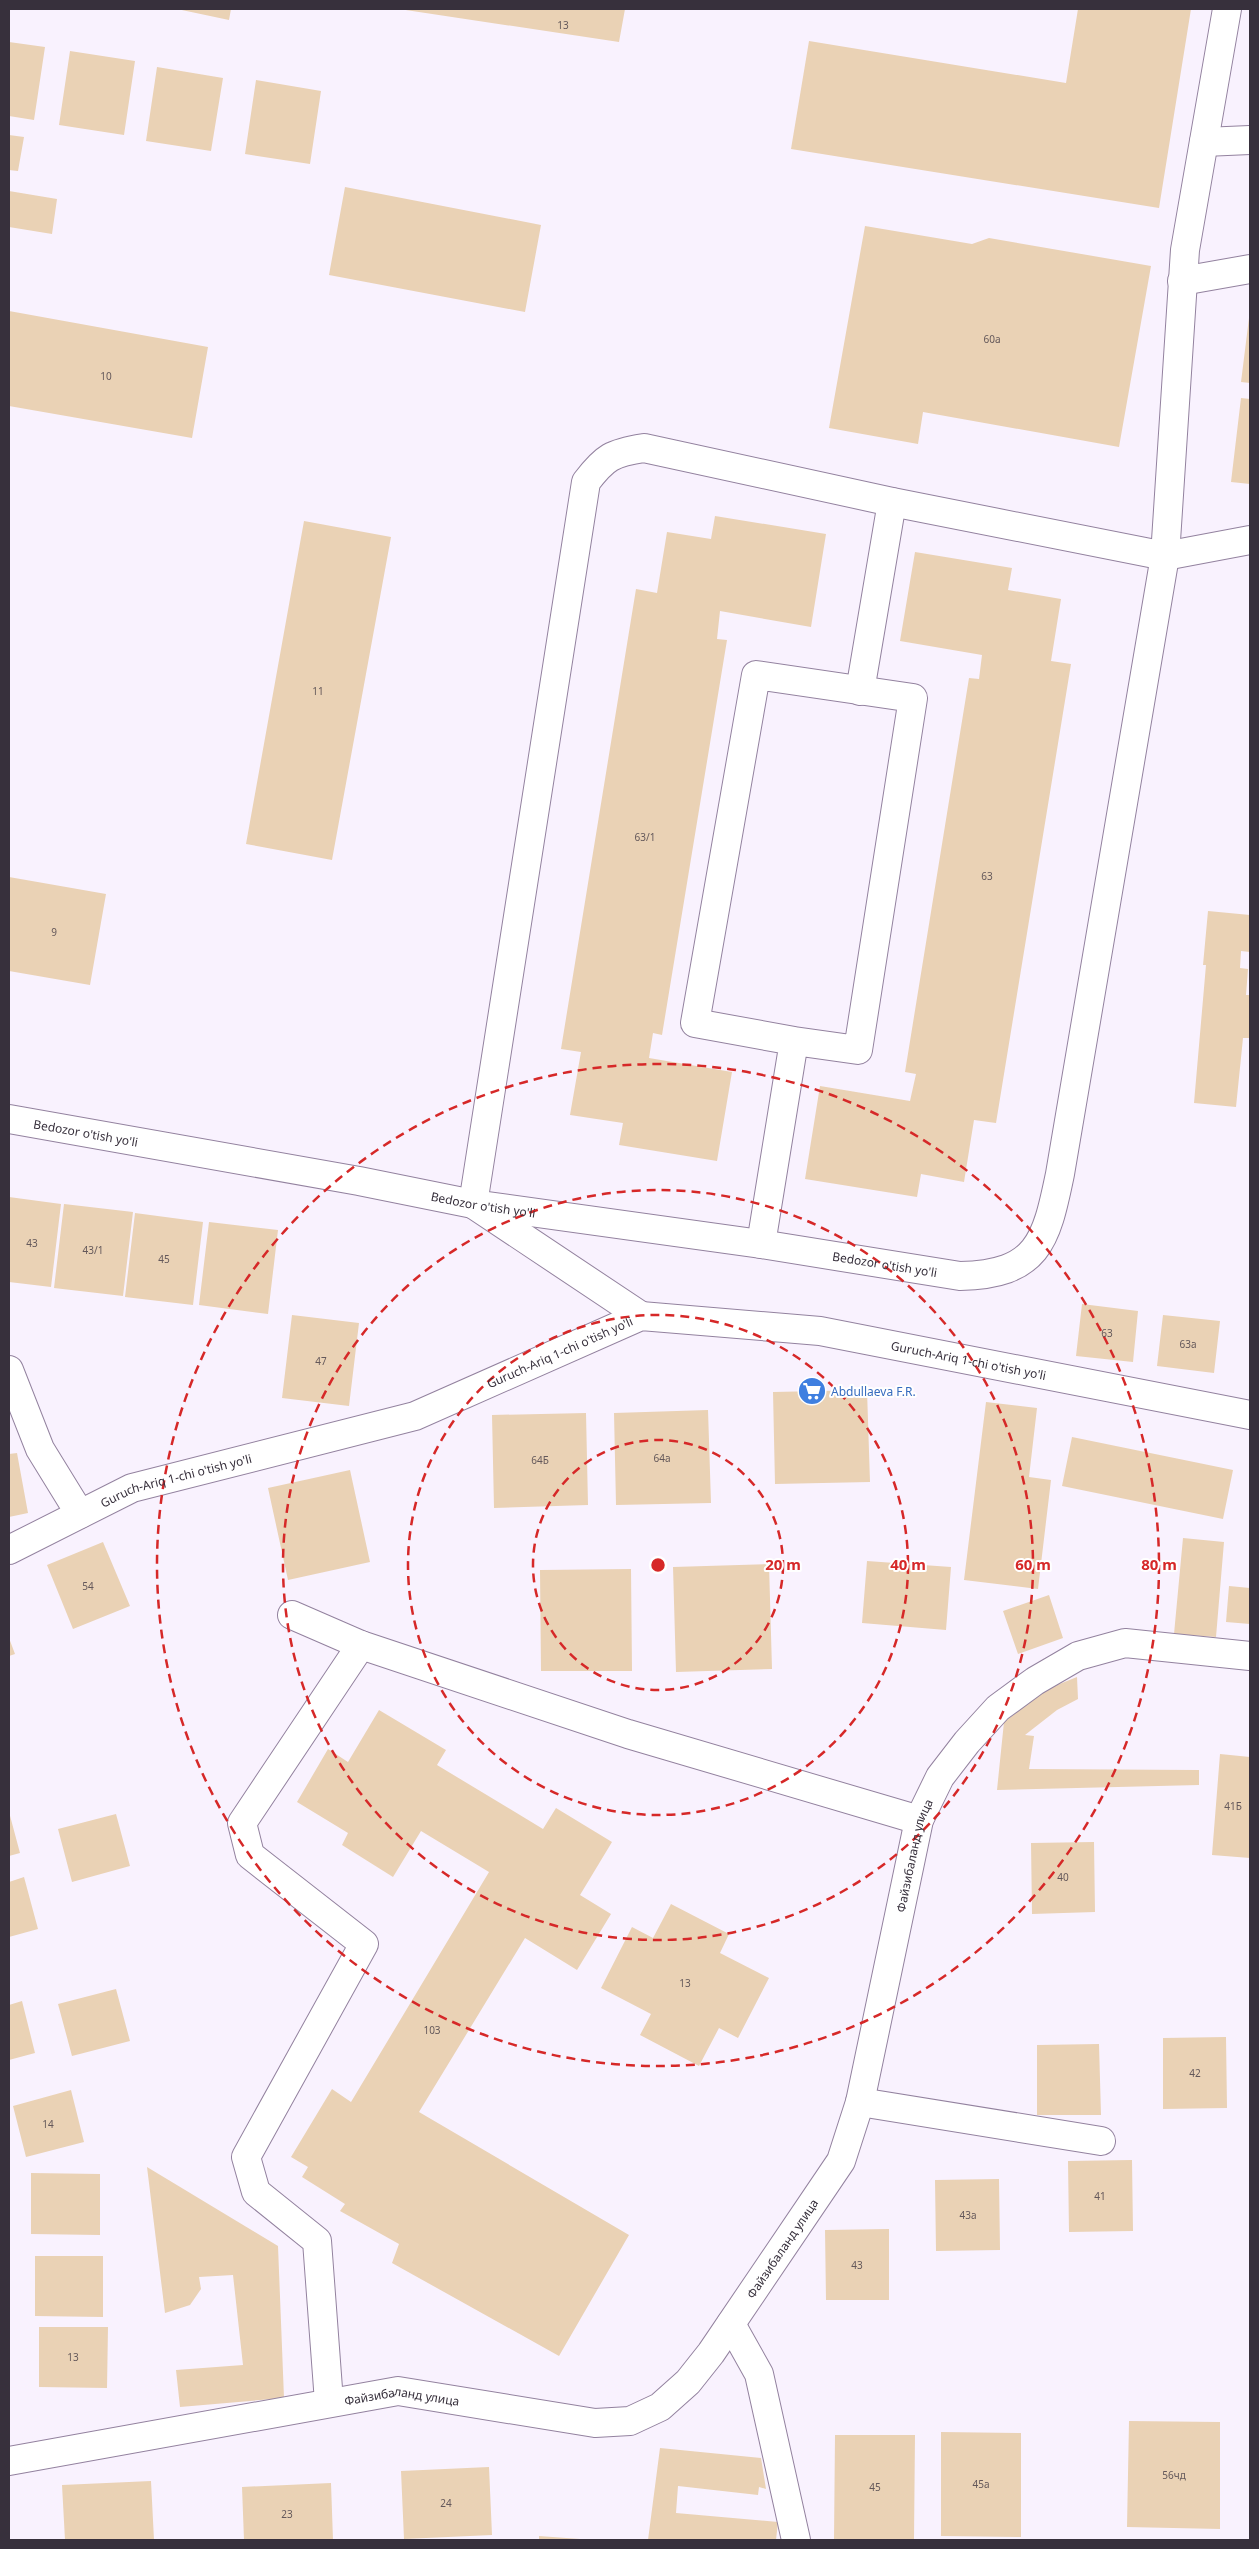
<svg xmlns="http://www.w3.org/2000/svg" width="1259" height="2549" font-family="'Noto Sans',sans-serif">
<rect width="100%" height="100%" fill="#f9f2fe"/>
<path fill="#ead2b5" d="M177,9H231L229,20Z
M399,9H625L619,42Z
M1078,9H1191L1159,208L791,149L809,41L1066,83Z
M9,42L45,47L34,120L9,116Z
M70,51L135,61L124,135L59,125Z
M157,67L223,78L211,151L146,141Z
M256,80L321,91L310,164L245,154Z
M9,135L24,137L18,171L9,170Z
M345,187L541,225L525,312L329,275Z
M9,191L57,199L52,234L9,227Z
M865,226L972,244L989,238L1151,266L1119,447L923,412L918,444L829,428Z
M9,311L208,347L192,438L9,406Z
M1249,318H1250V383L1241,382Z
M1241,398L1250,399V484L1231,482Z
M715,516L826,534L811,627L720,611L717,639L727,640L662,1035L653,1033L649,1058L732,1072L717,1161L619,1145L623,1123L570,1115L581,1052L561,1049L636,589L657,593L667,532L711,539Z
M304,521L391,537L332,860L246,844Z
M915,552L1012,568L1008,590L1061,599L1051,661L1071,664L996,1123L974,1120L964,1182L921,1174L917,1197L805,1179L820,1086L910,1101L916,1074L905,1072L969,678L979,679L982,655L900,641Z
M9,877L106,894L90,985L9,971Z
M1208,911L1250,915V952L1241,951L1240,968L1248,969L1246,995H1250V1038H1243L1236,1107L1194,1103L1206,965H1203Z
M9,1197L61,1204L51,1287L9,1282Z
M64,1204L133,1212L123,1296L54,1288Z
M135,1213L203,1222L193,1305L125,1297Z
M209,1222L278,1230L268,1314L199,1305Z
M1082,1304L1138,1311L1133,1362L1076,1356Z
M292,1315L359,1323L349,1406L282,1398Z
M1163,1315L1220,1321L1214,1373L1157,1366Z
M867,1390L870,1482L775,1484L773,1392Z
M986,1402L1037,1408L1029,1477L1051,1480L1038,1589L964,1580Z
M708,1410L711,1503L616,1505L614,1413Z
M586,1413L588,1505L494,1508L492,1415Z
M1072,1437L1233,1470L1223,1519L1062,1486Z
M17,1453L28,1513L9,1517V1454Z
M350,1470L370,1562L288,1580L268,1488Z
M1183,1538L1224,1542L1216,1637L1174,1634Z
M103,1542L130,1606L73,1629L47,1565Z
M867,1561L951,1567L946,1630L862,1623Z
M769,1564L772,1669L676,1672L673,1567Z
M631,1569L632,1671H541L540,1570Z
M1229,1586L1250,1588V1624L1226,1622Z
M1049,1595L1063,1638L1018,1654L1003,1611Z
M9,1638L15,1654L9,1656Z
M1077,1677L1078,1699L1057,1710L1025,1735L1034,1736L1029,1769L1199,1770V1785L997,1790L1004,1722L1047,1689Z
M379,1710L446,1750L437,1765L543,1829L556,1808L612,1842L580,1895L611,1914L577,1970L525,1938L419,2112L629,2235L559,2356L392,2263L399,2244L340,2211L345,2204L302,2177L308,2167L291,2157L332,2089L351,2102L489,1872L421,1831L393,1877L342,1845L348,1833L297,1802L328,1749L348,1762Z
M1220,1754L1250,1757V1858L1212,1855Z
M9,1812L20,1853L9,1856Z
M116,1814L130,1866L72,1882L58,1829Z
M1094,1842L1095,1912L1032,1914L1031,1843Z
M24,1877L38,1929L9,1937V1882Z
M671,1904L729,1934L720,1953L769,1978L738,2038L719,2028L699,2066L640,2035L651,2014L601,1988L632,1927L653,1938Z
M116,1989L130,2041L72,2056L58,2004Z
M22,2001L35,2053L9,2060V2005Z
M1226,2037L1227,2108L1163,2109V2038Z
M1099,2044L1101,2115H1037V2045Z
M71,2090L84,2142L26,2157L13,2106Z
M1132,2160L1133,2231L1069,2232L1068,2161Z
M147,2167L278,2246L284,2398L180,2407L176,2370L243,2365L233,2275L199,2277L201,2289L190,2305L165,2313Z
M31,2173L100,2174V2235L31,2234Z
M999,2179L1000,2250L936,2251L935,2180Z
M889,2229V2300H826L825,2230Z
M35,2256H103V2317L35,2316Z
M39,2327H108L107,2388L39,2387Z
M1129,2421L1220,2422V2529L1127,2527Z
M941,2432L1021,2433V2537L941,2536Z
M835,2435H915L914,2539H834Z
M660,2448L761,2458L766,2489L759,2487L758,2495L678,2486L676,2513L778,2522L776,2540H648Z
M489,2467L492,2535L404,2539L401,2471Z
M151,2481L154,2540H65L62,2485Z
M331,2483L333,2540H244L242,2487Z
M539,2536L580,2539V2540H539Z"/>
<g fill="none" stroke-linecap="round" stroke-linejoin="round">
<defs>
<g id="minor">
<path d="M1204,142L1250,140"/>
<path d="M1182,281L1250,269"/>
<path d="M860,691L892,502"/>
<path id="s1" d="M9,1119L359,1181L473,1204L761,1244L960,1276C1038,1274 1046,1242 1060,1174L1165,556L1185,250L1227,9"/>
<path d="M761,1244L794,1041L858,1050L913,698L756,675L695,1023L794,1041"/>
<path d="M641,1316L473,1204L586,482C605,457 612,453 644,448L892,502L1165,556L1250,540"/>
<path d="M9,1370L40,1449L80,1514"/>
<path id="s2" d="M9,1550L132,1488L415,1416L641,1316L820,1331L1250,1415"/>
<path d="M292,1615L361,1645L628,1734L919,1820"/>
<path d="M860,2102L1101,2141"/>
<path d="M731,2324L759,2374L796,2540"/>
<path d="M329,2402L317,2241L256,2192L246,2157L364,1944L250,1855L242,1823L361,1645"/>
<path id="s3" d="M9,2461L398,2391L595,2423L630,2421L660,2407L688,2382L711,2353L841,2161L860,2102L919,1820L940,1777L967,1742L998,1708L1035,1681L1078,1656L1125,1643L1250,1656"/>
</g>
</defs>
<use href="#minor" stroke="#93829f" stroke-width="30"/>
<use href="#minor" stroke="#fff" stroke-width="28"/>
</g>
<g fill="none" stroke="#d62828" stroke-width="2.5" stroke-dasharray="9 6">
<circle cx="658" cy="1565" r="125"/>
<circle cx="658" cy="1565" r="250"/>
<circle cx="658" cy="1565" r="375"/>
<circle cx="658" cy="1565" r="501"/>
</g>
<defs>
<symbol id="supermarket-disc" viewBox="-11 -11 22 22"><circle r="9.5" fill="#3f7fe0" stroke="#fff"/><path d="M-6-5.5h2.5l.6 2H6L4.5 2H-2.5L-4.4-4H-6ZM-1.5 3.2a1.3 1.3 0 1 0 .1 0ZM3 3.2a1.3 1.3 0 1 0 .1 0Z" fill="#fff"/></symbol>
</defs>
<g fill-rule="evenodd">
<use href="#supermarket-disc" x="796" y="1375" width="32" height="32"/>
</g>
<g text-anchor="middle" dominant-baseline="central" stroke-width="4" stroke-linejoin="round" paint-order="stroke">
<g font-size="10" fill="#64585a">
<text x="563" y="25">13</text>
<text x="992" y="339">60a</text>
<text x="106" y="376">10</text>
<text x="318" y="691">11</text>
<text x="645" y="837">63/1</text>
<text x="987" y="876">63</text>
<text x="54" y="932">9</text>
<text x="32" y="1243">43</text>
<text x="93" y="1250">43/1</text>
<text x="164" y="1259">45</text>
<text x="1107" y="1333">63</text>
<text x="1188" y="1344">63а</text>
<text x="321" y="1361">47</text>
<text x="662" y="1458">64а</text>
<text x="540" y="1460">64Б</text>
<text x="88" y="1586">54</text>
<text x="1233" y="1806">41Б</text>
<text x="1063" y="1877">40</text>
<text x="685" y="1983">13</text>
<text x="432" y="2030">103</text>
<text x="1195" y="2073">42</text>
<text x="48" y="2124">14</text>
<text x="1100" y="2196">41</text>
<text x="968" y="2215">43а</text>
<text x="857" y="2265">43</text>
<text x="73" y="2357">13</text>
<text x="1174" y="2475">56чд</text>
<text x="981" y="2484">45а</text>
<text x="875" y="2487">45</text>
<text x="446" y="2503">24</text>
<text x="287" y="2514">23</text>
</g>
<g font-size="12" fill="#37303c" stroke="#fff">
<text stroke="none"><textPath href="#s1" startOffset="78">Bedozor o'tish yo'li</textPath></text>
<text stroke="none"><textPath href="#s1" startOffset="482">Bedozor o'tish yo'li</textPath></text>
<text stroke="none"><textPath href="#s1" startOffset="888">Bedozor o'tish yo'li</textPath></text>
<text stroke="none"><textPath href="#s2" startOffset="588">Guruch-Ariq 1-chi o'tish yo'li</textPath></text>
<text stroke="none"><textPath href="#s2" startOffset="1008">Guruch-Ariq 1-chi o'tish yo'li</textPath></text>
<text stroke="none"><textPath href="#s2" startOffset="182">Guruch-Ariq 1-chi o'tish yo'li</textPath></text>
<text stroke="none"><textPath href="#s3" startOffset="1284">Файзибаланд улица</textPath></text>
<text stroke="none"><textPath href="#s3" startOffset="864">Файзибаланд улица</textPath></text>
<text stroke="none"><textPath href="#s3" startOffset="399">Файзибаланд улица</textPath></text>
</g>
<g font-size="12" fill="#366cbe" stroke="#fff" text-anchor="start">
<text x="831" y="1391">Abdullaeva F.R.</text>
</g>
</g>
<circle cx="658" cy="1565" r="8" fill="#d62828" stroke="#fff" stroke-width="2.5"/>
<g font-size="15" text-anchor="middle" font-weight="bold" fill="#d62828" stroke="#fff" stroke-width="4" stroke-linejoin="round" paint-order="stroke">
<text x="783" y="1570">20 m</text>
<text x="908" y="1570">40 m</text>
<text x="1033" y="1570">60 m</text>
<text x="1159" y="1570">80 m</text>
</g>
<rect width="1259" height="2549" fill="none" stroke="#37303c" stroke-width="20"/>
</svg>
